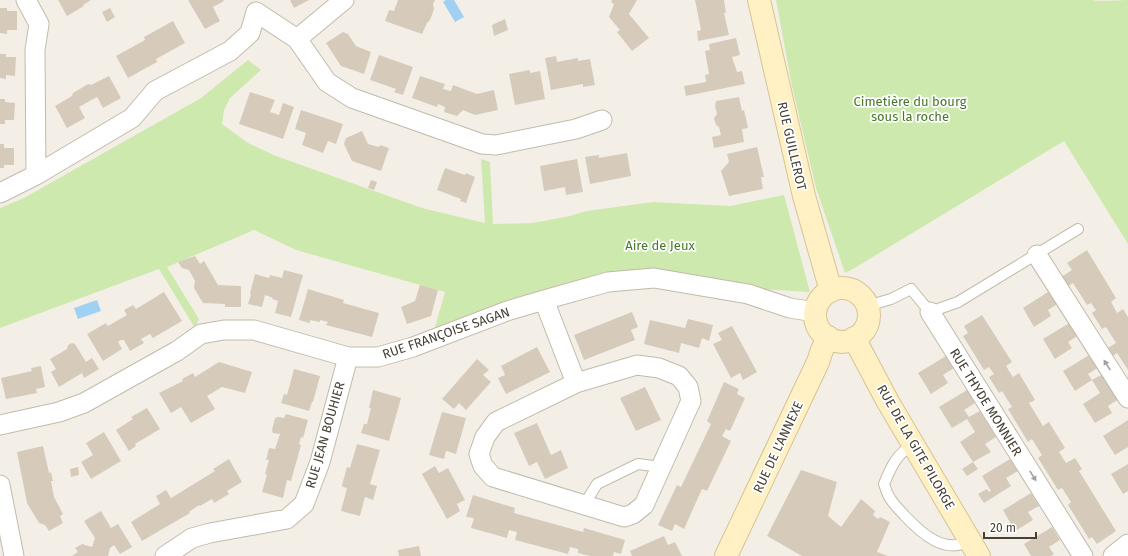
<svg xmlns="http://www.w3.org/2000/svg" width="1128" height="556" font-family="'Fira Sans',sans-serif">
<rect width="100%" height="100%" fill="#f4efe6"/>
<path fill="#cee9ad" d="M776,0H1093C1099,2 1120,0 1128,0V244L1064,141L853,269L845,273L816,188L792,86Z
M248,60L261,70L230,98L224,110L222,124L248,143L276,156L422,208L485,223L481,159L490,162L493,224L533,223L570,216L587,211L653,202L730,206L784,195L810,292L759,289L659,271L439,331L435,327L445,292L296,250L254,230L167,267L199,319L195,328L159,269L0,328V208L24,198L201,98Z"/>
<path fill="#a0d1f3" d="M446,0H454L464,17L455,22L443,2Z
M97,300L101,311L78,319L74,308Z"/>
<path fill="#d6cbbb" d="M58,0H91L83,5L84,6L67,16Z
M188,0H223L224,1L213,7L220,21L205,29Z
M290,0H309L294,8Z
M398,0H435L433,4L434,9L430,20L427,23L422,34L385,21L389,10L394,11Z
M612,0H637L629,14L649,38L632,51L617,32L620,30L609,17L614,4L611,2Z
M695,0H724L726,13H724L729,35L698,41L697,31L701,30Z
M0,8H7V11H17V30H7V34L0,33Z
M110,8L115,17L107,22L102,12Z
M505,19L508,30L494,36L492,25Z
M173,21L185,43L156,59L157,62L128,78L116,56L145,40L144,37Z
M343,32L348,34L356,46L371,52L364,74L341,66L326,43Z
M736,38L740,55L732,57L737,72L742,71L745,84L686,96L684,86L706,82L705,75L709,74L705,51L710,50L709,44Z
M0,54H6V57H16L15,76L6,75V79L0,78Z
M379,55L413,67L403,95L394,92L396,89L370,80Z
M556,56L557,62L578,58V61L590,59L595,85L583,87V84L551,90L545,58Z
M530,70V73L540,71L545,99L515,105L509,74Z
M109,76L121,98L103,108L97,97L79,107L85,118L67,128L55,106L72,96L73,93L88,84L91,85Z
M420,76L445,84L443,89L451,91L453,85L477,94L494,90L498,110L475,115L463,110L457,116L444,112L445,107L438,104L437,107L412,98Z
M250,92L275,100L270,112L279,115L283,103L294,107L283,139L239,124Z
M739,97L742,111L744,110L748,128L742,129L744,142L714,148L712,137L721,135L719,127L716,125L714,118L717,114L715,106L716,101Z
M0,99H5V102L15,103L14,120H5V124H0Z
M301,110L343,124L336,144L328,141L323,153L302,145L306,133L295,129Z
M362,131L368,144L379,147L380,145L389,148L381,171L352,161L344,144L346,138Z
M0,144H4V148H14V165H4V168H0Z
M757,147L764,177H761L763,189L729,196L721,171L729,162L727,154Z
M627,153L631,176L590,184L585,157L599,155V158Z
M577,159L583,192L566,195L565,187L544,191L540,166Z
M445,168L465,175L466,173L475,177L466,203L460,201L461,199L437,190Z
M371,180L377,182L374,190L368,188Z
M1087,250L1116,298L1111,302L1117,313L1123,309L1128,317V370L1117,353L1111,357L1106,349L1116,343L1106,327L1102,329L1092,313L1096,310L1091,303L1087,305L1073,283L1067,287L1061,277L1072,270L1067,263Z
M195,256L200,264L204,261L218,285L241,286V307H225V304L203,303L194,288L195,281L189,270L182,268L178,262Z
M284,270L303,275L291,317L275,313L278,301L272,299L273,298L265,295L262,307L248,304L251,294L250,293L255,274L269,278L270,275L282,278Z
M420,285L438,290L431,316L407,324L401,307L415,301Z
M308,289L344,300L343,303L379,313L372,337L326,325L328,322L320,320V322L310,320V323L299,320Z
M1051,290L1059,303L1048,310L1051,316L1034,327L1023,308Z
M164,292L182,321L153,338L150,334L141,339L144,343L130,351L124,340H121L118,342L122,349L103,361L87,334L106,323L108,326L127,315L124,310L133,305L136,309Z
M632,312L638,327L631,330L635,340L584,360L574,335Z
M982,315L1012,362L1006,366L1013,377L1019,373L1035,400L1029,403L1043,426L1049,422L1065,448L1059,452L1066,463L1075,458L1082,469L1079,471L1116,531L1097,544L1092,537L1089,539L1068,505L1071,502L1062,488L1058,490L1038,458L1042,455L1032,439L1028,442L1008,409L1012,407L1002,391L999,393L989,377L994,374L989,367L984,370L963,336L968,333L964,326Z
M688,319L713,325L709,341L702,338L699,348L681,343L679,353L644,344L650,320L685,328Z
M1071,322L1079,335L1068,342L1072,348L1055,359L1043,339Z
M732,326L757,372L743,380L740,373L731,378L713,344L722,340L718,333Z
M72,343L75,344L86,362L92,358L99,369L84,378L82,373L59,387L51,372L56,369L50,359L67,349L68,345Z
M537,347L550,372L506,394L498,378L505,375L501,366Z
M1091,354L1099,367L1088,374L1092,380L1075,391L1063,371Z
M946,356L954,368L943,375L948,383L931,394L918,373Z
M477,359L489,370L483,375L491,382L466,410L459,403L454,409L442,399Z
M219,362L252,372L245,393L222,387L207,396L215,409L191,423L181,407L171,413L159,393L183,381L182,379L193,373L195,377Z
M41,366L45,387L36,389L37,393L6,399L1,378L32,371L31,368Z
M294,369L320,376L313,402H312L309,411L281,403L284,394L287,395Z
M1103,374L1119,399L1108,406L1112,413L1095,423L1083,404L1100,393L1092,380Z
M724,382L739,389L737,394L745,398L730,431L726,429L722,436L731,441L707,491L702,489L684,529L675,524L672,531L658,525L677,485L681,487L711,424L707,421Z
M645,387L661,420L636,431L620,398Z
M373,390L401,398L389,441L361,433L364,424H367L371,408H369Z
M967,390L975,403L964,410L969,417L980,411L996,437L985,444L991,452L973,462L960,442L975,432L967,419L952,428L939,407Z
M147,408L160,429L135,444L136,446L129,451L116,430L133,419L131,417Z
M442,412L466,418L456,454L446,451L444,459L429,455Z
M286,414L308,420L303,438L301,437L299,444L301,445L291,481L287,480L283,498L262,492L267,475L265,474L269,460H266L269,448L275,449L280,434L273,433L272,430L275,418L278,417L284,418Z
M1128,420V447L1115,455L1103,436Z
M537,423L551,455L561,450L568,468L545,479L537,462L529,466L514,433Z
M104,432L121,461L91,479L81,462L93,455L86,443Z
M357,444L380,450L370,484L377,486L373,500L365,497L360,516L341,511L347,488L343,487L342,485L347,467L350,468Z
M43,446L49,473L51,472L53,481H51L54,497L63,514L60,516L63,523L49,531L45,525L39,523L27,503L17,452Z
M229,459L242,482L227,491L229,494L214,503L212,499L200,506L199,505L189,512L190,513L142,541L131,522L160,504L156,496L166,490L171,498L215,471L213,469Z
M1010,459L1018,471L1006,478L1011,486L984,503L978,494L987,489L989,492L991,491L982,476Z
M973,462L978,469L967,476L962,469Z
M1128,464V491L1123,494L1111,474Z
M435,466L439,473L448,468L465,500L457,504L460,511L447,519L422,474Z
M78,467L79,475L71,477L70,469Z
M801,470L837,482L828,516L841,527L861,499L875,511L873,515L878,519L880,517L890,522L877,552L888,556H802L767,536Z
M1031,493L1039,506L1028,512L1033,520L1015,531L1003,510Z
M473,495L515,508L514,513L583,532L584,528L625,540L621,554L614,552L613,556H590L578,553V549L570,547L568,554L515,540L517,532L509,530L507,538L471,528L474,518L466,517Z
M101,511L111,528L118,524L132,547L120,554L114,545L110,548L108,556H72L78,552L75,548L82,544L92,547L95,538L84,521Z
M1052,527L1060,540L1049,547L1054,554L1051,556H1031L1024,544Z
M664,536L668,545L675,542L682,556H632L630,551Z
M419,546L421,556H399L398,550Z"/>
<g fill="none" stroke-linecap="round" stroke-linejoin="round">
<defs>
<path id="lane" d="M867,306L891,299L911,289L930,312L958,302L1078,229
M913,445C897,453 891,467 884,484C886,489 887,494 890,498C893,504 900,510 904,515C921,533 945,556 971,540
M584,505L597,484L638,464L661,467"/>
<path id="street" d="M26,0L39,24L35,50L36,175
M256,12L297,39L327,82L352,98L482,144L496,145L576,129L602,120
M297,39L344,0
M0,193L36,175L132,118L155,91L230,51L250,33L256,12
M1037,255L1128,398
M544,300L576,383L496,422L485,437L479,454L483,466L493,477L624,517L633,514L644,505L691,401L688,387L679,376L659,368L637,365L576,383
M930,312L1083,556
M0,425L59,412L84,403L177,351L201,334L224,330H254L348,357H378L413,347L507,311L544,300L608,282L654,278L748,294L790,308L815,312
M0,485L14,556
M165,556L192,538L210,533L287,519L304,504L320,462L348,357
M1113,556L1128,544"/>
<path id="secondary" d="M759,0L804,196L831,291
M815 315a27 27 0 1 1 54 0a27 27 0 1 1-54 0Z
M854,338L888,402L979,556
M726,556L818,362L822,350L828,337"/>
</defs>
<use href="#lane" stroke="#c2baab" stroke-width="12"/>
<use href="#street" stroke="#c2baab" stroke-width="21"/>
<use href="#secondary" stroke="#d5c494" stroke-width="24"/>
<use href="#lane" stroke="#fff" stroke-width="10"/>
<use href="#street" stroke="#fff" stroke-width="19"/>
<use href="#secondary" stroke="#fff1c4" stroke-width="22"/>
</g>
<defs><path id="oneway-solid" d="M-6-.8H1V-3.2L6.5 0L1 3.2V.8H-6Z"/></defs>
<g fill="#a2a09a">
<use href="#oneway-solid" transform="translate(1107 365) rotate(-122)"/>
<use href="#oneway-solid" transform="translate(1033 476) rotate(58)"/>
</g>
<g text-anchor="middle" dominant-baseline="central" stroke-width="3.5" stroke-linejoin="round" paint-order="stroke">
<g font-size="13" fill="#467a26" stroke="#fff">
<text x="910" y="101">Cimetière du bourg<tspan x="910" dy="15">sous la roche</tspan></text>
<text x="660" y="245">Aire de Jeux</text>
</g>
<g font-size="13" fill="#464035" stroke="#fff">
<text transform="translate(792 146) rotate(77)">RUE GUILLEROT</text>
<text transform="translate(446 333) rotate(-19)">RUE FRANÇOISE SAGAN</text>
<text transform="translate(986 402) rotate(58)">RUE THYDE MONNIER</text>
<text transform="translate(325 435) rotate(-74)">RUE JEAN BOUHIER</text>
<text transform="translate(778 447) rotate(-65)">RUE DE L'ANNEXE</text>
<text transform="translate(916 447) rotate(60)">RUE DE LA GITE PILORGE</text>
</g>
</g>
<path d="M984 532v6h52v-6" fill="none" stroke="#464035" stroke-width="2"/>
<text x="990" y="532" font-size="12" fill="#464035" stroke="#ffffff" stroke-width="3" paint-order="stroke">20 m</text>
</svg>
